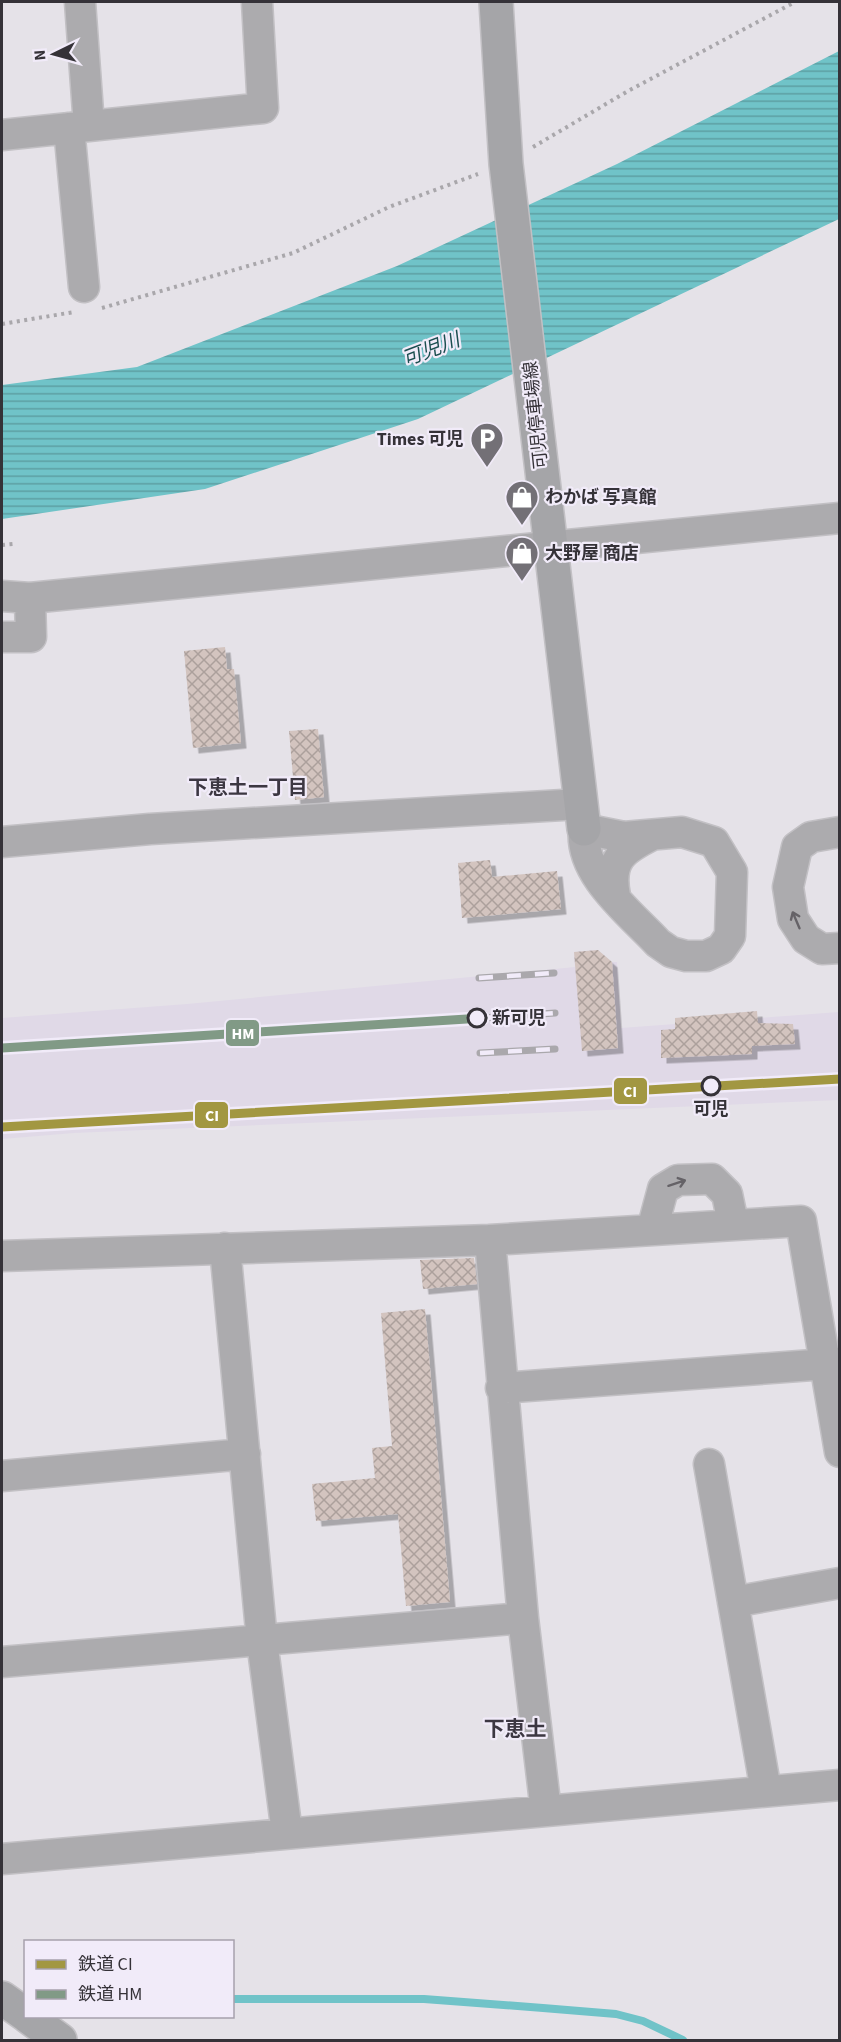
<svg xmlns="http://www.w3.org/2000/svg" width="841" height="2042" font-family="'Source Sans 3','Noto Sans JP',sans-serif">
<defs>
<pattern id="water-rules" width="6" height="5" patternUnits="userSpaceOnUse" patternTransform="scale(1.5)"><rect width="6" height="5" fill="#70c3c8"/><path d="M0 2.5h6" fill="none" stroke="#5d9fa3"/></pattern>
<pattern id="building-cross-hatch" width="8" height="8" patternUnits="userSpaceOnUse" patternTransform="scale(1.5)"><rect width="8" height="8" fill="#d3c4bf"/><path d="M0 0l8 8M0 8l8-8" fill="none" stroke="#aca09c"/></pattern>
<filter id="shadow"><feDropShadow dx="5.5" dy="5.5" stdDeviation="0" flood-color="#0004"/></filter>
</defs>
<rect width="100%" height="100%" fill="#e5e2e8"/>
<path fill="#e0d9e7" d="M598,950L611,962H617L621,1028L839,1012V1100L74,1133L2,1139V1018L187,1004L575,967L574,952Z"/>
<path fill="url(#water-rules)" d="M839,51V219L418,419L205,489L2,519V385L137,367L397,266L617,164Z"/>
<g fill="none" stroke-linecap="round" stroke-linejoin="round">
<path stroke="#70c3c8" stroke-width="8" d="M232,1999H424L543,2008L616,2014L643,2021L683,2040"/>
</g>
<path fill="url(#building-cross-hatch)" filter="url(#shadow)" d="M225,647L227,669H234L241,743L193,748L184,651Z
M318,729L324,797L295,800L289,731Z
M490,860L492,877L557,871L561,909L462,918L458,863Z
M598,950L612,962L618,1048L582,1051L574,952Z
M757,1011L758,1023L793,1024L795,1044L752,1046V1054L661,1058V1030L675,1029V1018Z
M474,1258L477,1284L423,1289L420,1260Z
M425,1309L450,1602L406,1606L398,1514L316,1521L312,1484L375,1478L372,1448L392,1446L381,1313Z"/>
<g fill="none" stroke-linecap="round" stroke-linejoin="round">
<defs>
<path id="minor" d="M80,2L89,126
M69,128L84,287
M2,135L263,108L257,2
M2,596L30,598L840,518
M2,637H31L30,598
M584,829L624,837L682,832L714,842L732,872L730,936L721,949L706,956H686L671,952L658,943C629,912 579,874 584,829Z
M840,832L811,837L797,847L788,887L793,919L806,939L822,949L840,948
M2,842L150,829L580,804
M615,896C608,860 622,850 652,835
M652,1230L663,1189L678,1180L712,1179L727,1194L733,1223
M490,1240L523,1618L546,1811
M225,1248L262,1641L287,1833
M2,1256L490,1240L801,1221L840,1452
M501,1388L840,1363
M709,1464L766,1791
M2,1476L245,1454
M733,1602L840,1583
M2,1662L523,1618
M2,1859L840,1785"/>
<path id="major" d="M496,2L506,164L584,829
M2,1998L26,2015
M27,2016L60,2040"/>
</defs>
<use href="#minor" stroke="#c2c0c4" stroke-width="33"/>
<use href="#major" stroke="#c2c0c4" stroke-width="36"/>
<path stroke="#a9a7ab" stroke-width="4" stroke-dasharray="3 4.5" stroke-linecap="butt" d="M533,147L628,91L795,2
M102,308L293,253L389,207L478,174
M2,324L74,312
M2,545L13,544"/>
<use href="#minor" stroke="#acabae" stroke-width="30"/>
<use href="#major" stroke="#a5a5a8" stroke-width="33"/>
<defs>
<path id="rail" d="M479,978L554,973
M483,1018L555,1013
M480,1053L555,1049"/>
</defs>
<use href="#rail" stroke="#aaa8ac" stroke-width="7"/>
<use href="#rail" stroke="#f1ebf9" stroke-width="4.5" stroke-dasharray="14" stroke-linecap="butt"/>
<defs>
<path id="rail-1" d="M2,1127L840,1079"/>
<path id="rail-2" d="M2,1048L483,1018"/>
</defs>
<use href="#rail-1" stroke="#f1ebf9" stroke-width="14"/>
<use href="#rail-2" stroke="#f1ebf9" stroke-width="14"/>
<use href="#rail-1" stroke="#a29741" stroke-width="9"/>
<use href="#rail-2" stroke="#819a86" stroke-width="9"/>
</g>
<defs><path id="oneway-shaft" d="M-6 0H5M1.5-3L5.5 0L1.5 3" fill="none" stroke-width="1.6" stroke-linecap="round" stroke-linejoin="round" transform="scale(1.5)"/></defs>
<g stroke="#656267">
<use href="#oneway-shaft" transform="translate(796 920) rotate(-113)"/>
<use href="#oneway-shaft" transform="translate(677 1183) rotate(-18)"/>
</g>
<defs>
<symbol id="parking-pin" viewBox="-11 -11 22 30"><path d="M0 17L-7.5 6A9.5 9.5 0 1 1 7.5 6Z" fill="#737076" stroke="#f1ebf9"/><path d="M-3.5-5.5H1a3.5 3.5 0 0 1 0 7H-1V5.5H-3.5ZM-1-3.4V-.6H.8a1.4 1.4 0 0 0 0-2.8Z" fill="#fff"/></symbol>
<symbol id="shop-pin" viewBox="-11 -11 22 30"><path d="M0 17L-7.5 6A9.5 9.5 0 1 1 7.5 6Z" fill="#737076" stroke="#f1ebf9"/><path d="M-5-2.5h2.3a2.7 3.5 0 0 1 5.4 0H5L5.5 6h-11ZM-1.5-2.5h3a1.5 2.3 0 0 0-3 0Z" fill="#fff"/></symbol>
</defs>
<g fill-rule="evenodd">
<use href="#parking-pin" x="468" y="420" width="38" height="52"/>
<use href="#shop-pin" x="503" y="478" width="38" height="52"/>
<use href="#shop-pin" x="503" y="534" width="38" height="52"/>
</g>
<g fill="#f1ebf9" stroke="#353238" stroke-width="3">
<circle cx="477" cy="1018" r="9"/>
<circle cx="711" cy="1086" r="9"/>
</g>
<g text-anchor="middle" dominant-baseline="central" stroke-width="4.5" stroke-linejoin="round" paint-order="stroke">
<g font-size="18" fill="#353238" stroke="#f1ebf9">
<text transform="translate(536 415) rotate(-96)">可児停車場線</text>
</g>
<g font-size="18" font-weight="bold" fill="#353238" stroke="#f1ebf9" text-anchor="start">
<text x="464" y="439" text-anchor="end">Times 可児</text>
<text x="545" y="497">わかば 写真館</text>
<text x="545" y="553">大野屋 商店</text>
</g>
<g font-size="18" font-weight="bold" fill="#353238" stroke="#f1ebf9" text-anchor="start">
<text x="492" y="1018">新可児</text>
<text x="711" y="1109" text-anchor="middle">可児</text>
</g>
<g font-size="20" font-style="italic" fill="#1b4e50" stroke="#f1ebf9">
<text transform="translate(431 350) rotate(-21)">可児川</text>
</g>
<g font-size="20" font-weight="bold" fill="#3c3742" stroke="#f1ebf9">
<text x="248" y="788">下恵土一丁目</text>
</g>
<g font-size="21" font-weight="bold" fill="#3c3742" stroke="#f1ebf9">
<text x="515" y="1729">下恵土</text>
</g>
</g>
<g stroke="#f1ebf9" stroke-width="2">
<rect x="225" y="1019" width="35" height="28" rx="6" fill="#819a86"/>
<rect x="613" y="1077" width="35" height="28" rx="6" fill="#a29741"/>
<rect x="194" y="1101" width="35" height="28" rx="6" fill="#a29741"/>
</g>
<g font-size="16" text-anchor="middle" font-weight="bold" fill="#fff">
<text x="243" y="1039">HM</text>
<text x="630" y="1097">CI</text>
<text x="212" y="1121">CI</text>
</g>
<rect width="841" height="2042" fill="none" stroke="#353238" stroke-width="6"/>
<rect x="24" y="1940" width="210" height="78" fill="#f1ebf9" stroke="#a6a1ac" stroke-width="1.5"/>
<rect x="36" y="1960" width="30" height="9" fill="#a29741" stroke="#a6a1ac" stroke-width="1.5"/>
<text x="78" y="1970" font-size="18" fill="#353238">鉄道 CI</text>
<rect x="36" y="1990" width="30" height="9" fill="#819a86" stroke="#a6a1ac" stroke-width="1.5"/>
<text x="78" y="2000" font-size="18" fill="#353238">鉄道 HM</text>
<g transform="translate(54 54) rotate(265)" stroke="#f1ebf9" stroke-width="4.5" paint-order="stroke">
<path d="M0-4.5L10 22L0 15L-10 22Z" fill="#353238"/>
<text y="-9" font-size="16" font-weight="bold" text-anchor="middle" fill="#353238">N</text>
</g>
</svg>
